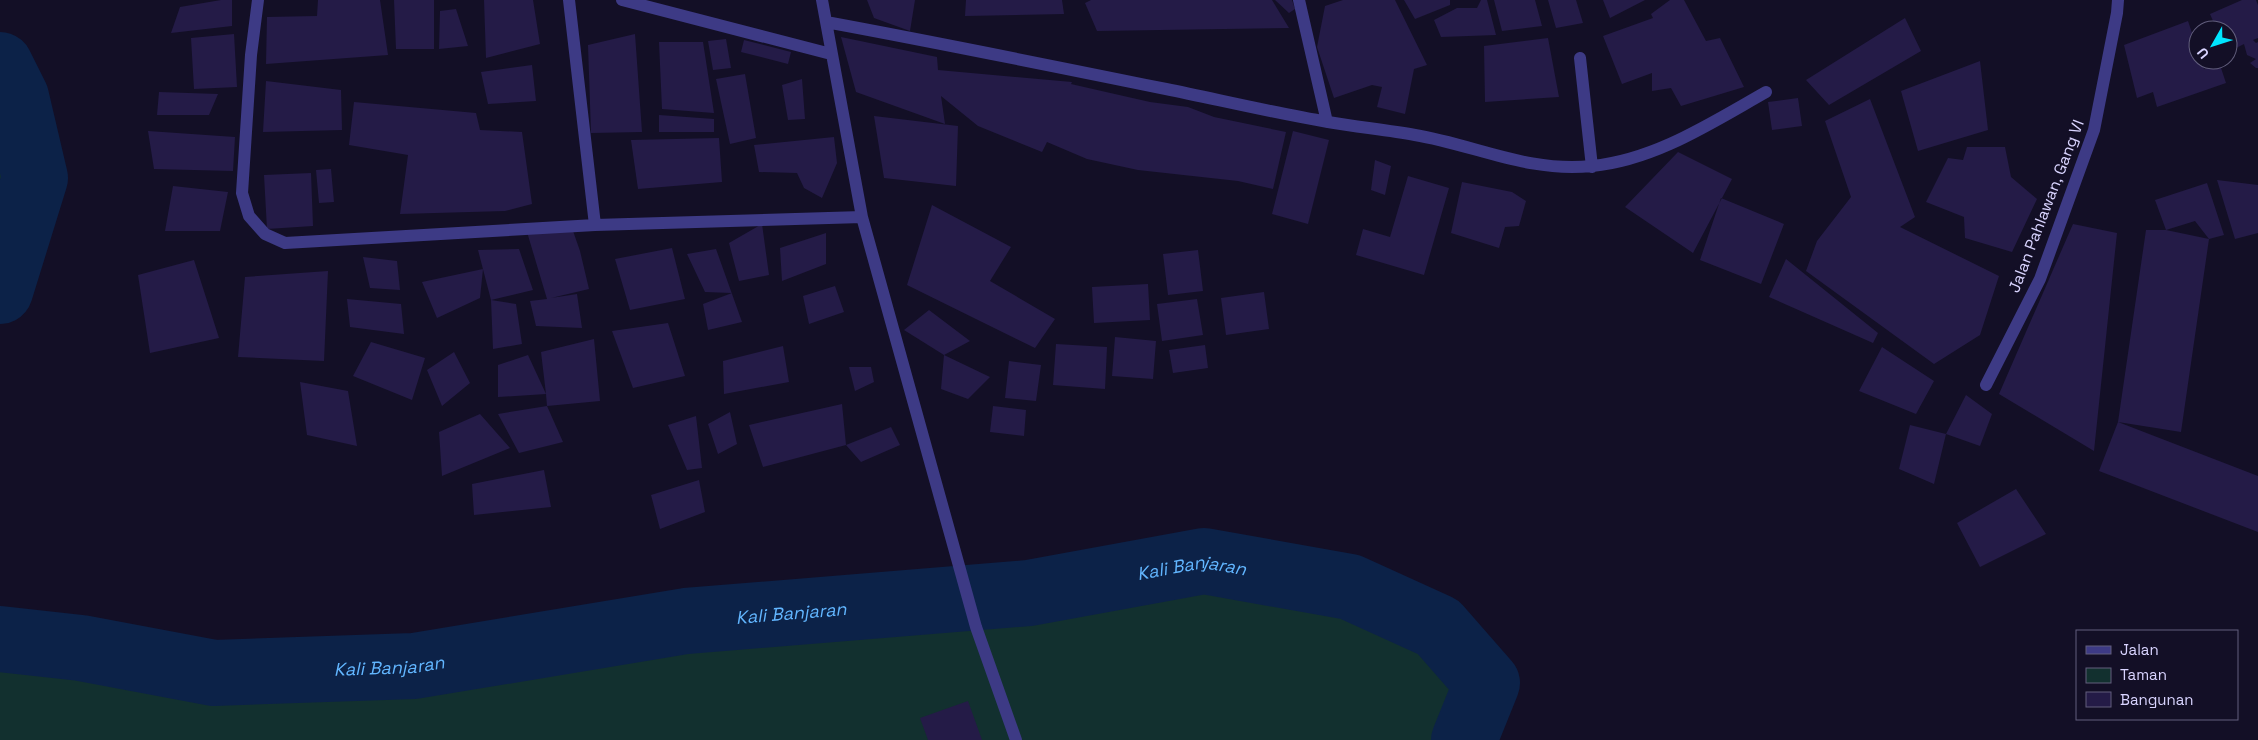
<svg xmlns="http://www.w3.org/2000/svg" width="2258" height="740" font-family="'Space Grotesk',sans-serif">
<rect width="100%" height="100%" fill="#130f26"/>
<path fill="#12302f" d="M0,65L16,97L35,178L0,291Z
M1204,561L1350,587L1438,627L1487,683L1464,740H0V639L81,648L214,673L414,666L686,621L1029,593Z"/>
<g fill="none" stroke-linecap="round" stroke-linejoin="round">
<g stroke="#0c2248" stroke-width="66">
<path d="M0,65L16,97L35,178L0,291"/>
<path id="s1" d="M0,639L81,648L214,673L414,666L686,621L1029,593L1204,561L1350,587L1438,627L1487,683L1464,740"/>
</g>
</g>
<path fill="#241b47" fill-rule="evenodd" d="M221,0H232V26L171,33L180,7Z
M318,0H380L388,55L266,64L267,17L317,16Z
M394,0H434V49H396Z
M484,0H533L540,44L486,58Z
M867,0H915L910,31L874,18Z
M966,0H1062L1064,14L965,16Z
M1091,0H1272L1289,28L1097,31L1085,3Z
M1275,0H1292L1295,9L1289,13Z
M1343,0H1395L1427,65L1414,69L1405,114L1377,107L1382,87L1372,85L1334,98L1317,47L1325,6Z
M1404,0H1450V5L1415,19Z
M1481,0H1487L1496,35L1441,37L1434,20L1457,8H1477Z
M1494,0H1535L1542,26L1502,31Z
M1548,0H1576L1583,23L1556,28Z
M1603,0H1645L1610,18Z
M1670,0H1684L1706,41L1720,38L1744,87L1681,106L1671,88L1652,91V73L1622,84L1603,36L1653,18L1651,14Z
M2242,0H2256L2258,5V38L2253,40L2256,43L2258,42V68H2256L2250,63L2256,59L2247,55L2244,44L2228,52V30H2217L2210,14Z
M456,9L468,46L439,49L440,11Z
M1905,18L1921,51L1829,105L1806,80Z
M2188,21L2198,51V60H2201L2204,69L2220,65L2226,83L2157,107L2153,92L2137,98L2124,45Z
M234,34L237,87L194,89L191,38Z
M635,34L642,132L591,133L588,45Z
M841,37L937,57L938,70L1072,82L1071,84L1106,92L1150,102L1188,107L1214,117L1286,132L1273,189L1238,181L1138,170L1087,159L1047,142L1042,152L978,126L941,96L945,124L856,92Z
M1548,38L1559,97L1485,102L1484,46Z
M726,39L731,68L713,70L708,41Z
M744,40L791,52L788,64L741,52Z
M659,42H703L714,113L662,109Z
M1980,61L1988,130L1918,151L1901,91Z
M532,65L536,101L488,104L481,72Z
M745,74L756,138L730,144L716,79Z
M802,79L805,119L788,120L782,85Z
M266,81L341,90L342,130L263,132Z
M159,92L218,94L209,115H157Z
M1798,98L1802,126L1772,130L1768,102Z
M1870,99L1915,217L1900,227L1999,276L1980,335L1934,364L1806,271L1817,241L1851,197L1825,121Z
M354,102L476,113L480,130L522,132L532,204L505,211L400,214L408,155L349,145Z
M659,115L714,119V132H659Z
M874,116L958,126L956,186L884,178Z
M148,131L235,137L233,171L154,169Z
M1293,131L1329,140L1308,224L1272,214Z
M834,137L837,163L822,198L804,188L797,173L759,172L754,145Z
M719,138L722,182L638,189L631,140Z
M1967,147H2005L2011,177L2037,199L2012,252L1965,238L1964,217L1926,202L1948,158L1963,160Z
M1678,152L1732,179L1693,253L1625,207Z
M1375,160L1391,166L1385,195L1371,190Z
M331,169L334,202L319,203L316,170Z
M311,173L313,226L267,229L264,175Z
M1408,176L1449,188L1424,275L1356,255L1363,229L1390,237Z
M2217,180L2258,185V233L2235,239Z
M1462,182L1512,192L1526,201L1519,226L1505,227L1499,248L1451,233Z
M2207,183L2224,235L2209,239L2181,432L2118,422L2258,476V532L2099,471L2118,422L2146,230H2166L2155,200ZM2195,221L2209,239L2166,230Z
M173,186L228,192L220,231H165Z
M1721,198L1784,224L1761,284L1700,260Z
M932,205L1011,247L990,281L1055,319L1035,348L907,285Z
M762,224L769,275L739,281L729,243Z
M2073,224L2117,233L2094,451L1999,394Z
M572,228L580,251L589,289L551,298L577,294L582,328L536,326L530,301L547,299L527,232Z
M826,233V264L782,281L780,248Z
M672,248L685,299L630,310L615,259Z
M519,249L533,290L491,300L516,304L522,344L493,349L491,300L478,250Z
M716,249L742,322L708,330L703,304L732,293L705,292L687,254Z
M1198,250L1203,291L1168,295L1163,254Z
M363,257L397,261L400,290L370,288Z
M1786,259L1878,333L1873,343L1769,297Z
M194,260L219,338L150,353L138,275Z
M483,269L480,298L437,318L422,282Z
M328,271L324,361L238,357L245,277Z
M1148,284L1150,320L1094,323L1092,287Z
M835,286L844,312L809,324L803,296Z
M1264,292L1269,329L1226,335L1221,298Z
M347,299L401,304L404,334L350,327Z
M1197,299L1203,335L1162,341L1157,304Z
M929,310L970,341L944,355L990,377L968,399L941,389L944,355L904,330Z
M668,323L685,376L633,388L612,331Z
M1115,337L1156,341L1153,379L1112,376Z
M594,339L600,401L547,406L546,394L498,397V365L528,355L546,394L541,352Z
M371,342L425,358L412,400L353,376Z
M1056,344L1107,347L1105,389L1053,385Z
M1205,345L1208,368L1173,373L1169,350Z
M783,346L789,382L724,394L723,361Z
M1882,347L1934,381L1916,414L1859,391Z
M454,352L470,383L442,406L427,370Z
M1009,361L1041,365L1036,401L1005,398Z
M849,367H871L874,382L855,391Z
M300,382L348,391L357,446L307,435Z
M1966,395L1992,414L1980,446L1946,434Z
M842,404L846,445L763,467L749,425Z
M547,406L563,442L519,453L498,414Z
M993,406L1026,410L1024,436L990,432Z
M730,412L737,444L718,454L708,424Z
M480,414L510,448L442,476L439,432Z
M696,416L702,468L687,470L668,425Z
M1910,425L1946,434L1934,484L1899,469Z
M891,427L900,445L861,462L846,445Z
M544,470L551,507L474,515L472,484Z
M699,480L705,512L660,529L651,495Z
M2016,489L2046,534L1980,567L1957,523Z
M968,701L982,740H928L920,718Z"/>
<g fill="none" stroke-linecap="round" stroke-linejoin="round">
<path stroke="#3d3a85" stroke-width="12" d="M258,0L251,55L242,193L249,216L265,234L285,243L595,225L862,217
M569,0L595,225
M622,0L831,54
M822,0L862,217L976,627L1016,740
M1299,0L1327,122
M826,22C940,43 1053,66 1166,89C1220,100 1274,113 1328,122C1357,127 1387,130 1415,135C1475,145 1529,173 1592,166C1655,160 1711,123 1766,92
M1580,58L1592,167
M1986,385L2040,279L2094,130L2117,13L2118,0"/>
</g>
<g text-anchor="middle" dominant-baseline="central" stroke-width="4.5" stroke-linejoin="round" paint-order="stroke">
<g font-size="16" fill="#d9d4ff" stroke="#130f26">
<text transform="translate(2046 206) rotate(-69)">Jalan Pahlawan, Gang VI</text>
</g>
<g font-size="18" font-style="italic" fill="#62b6ff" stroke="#130f26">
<text stroke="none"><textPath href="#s1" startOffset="1202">Kali Banjaran</textPath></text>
<text stroke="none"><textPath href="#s1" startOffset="798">Kali Banjaran</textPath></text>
<text stroke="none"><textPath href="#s1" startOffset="392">Kali Banjaran</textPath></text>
</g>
</g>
<rect x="2076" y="630" width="162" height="90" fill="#130f26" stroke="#625e7d"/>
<rect x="2086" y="646" width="25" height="8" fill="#3d3a85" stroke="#625e7d"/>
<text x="2120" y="655" font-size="15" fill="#d9d4ff">Jalan</text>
<rect x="2086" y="668" width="25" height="15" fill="#12302f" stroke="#625e7d"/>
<text x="2120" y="680" font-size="15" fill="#d9d4ff">Taman</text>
<rect x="2086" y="692" width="25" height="15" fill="#241b47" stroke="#625e7d"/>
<text x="2120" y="705" font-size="15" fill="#d9d4ff">Bangunan</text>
<g transform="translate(2213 45) rotate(231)"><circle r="24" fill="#130f26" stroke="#625e7d"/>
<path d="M0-4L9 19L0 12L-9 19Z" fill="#00e5ff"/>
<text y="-8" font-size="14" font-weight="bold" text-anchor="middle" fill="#d9d4ff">U</text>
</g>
</svg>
